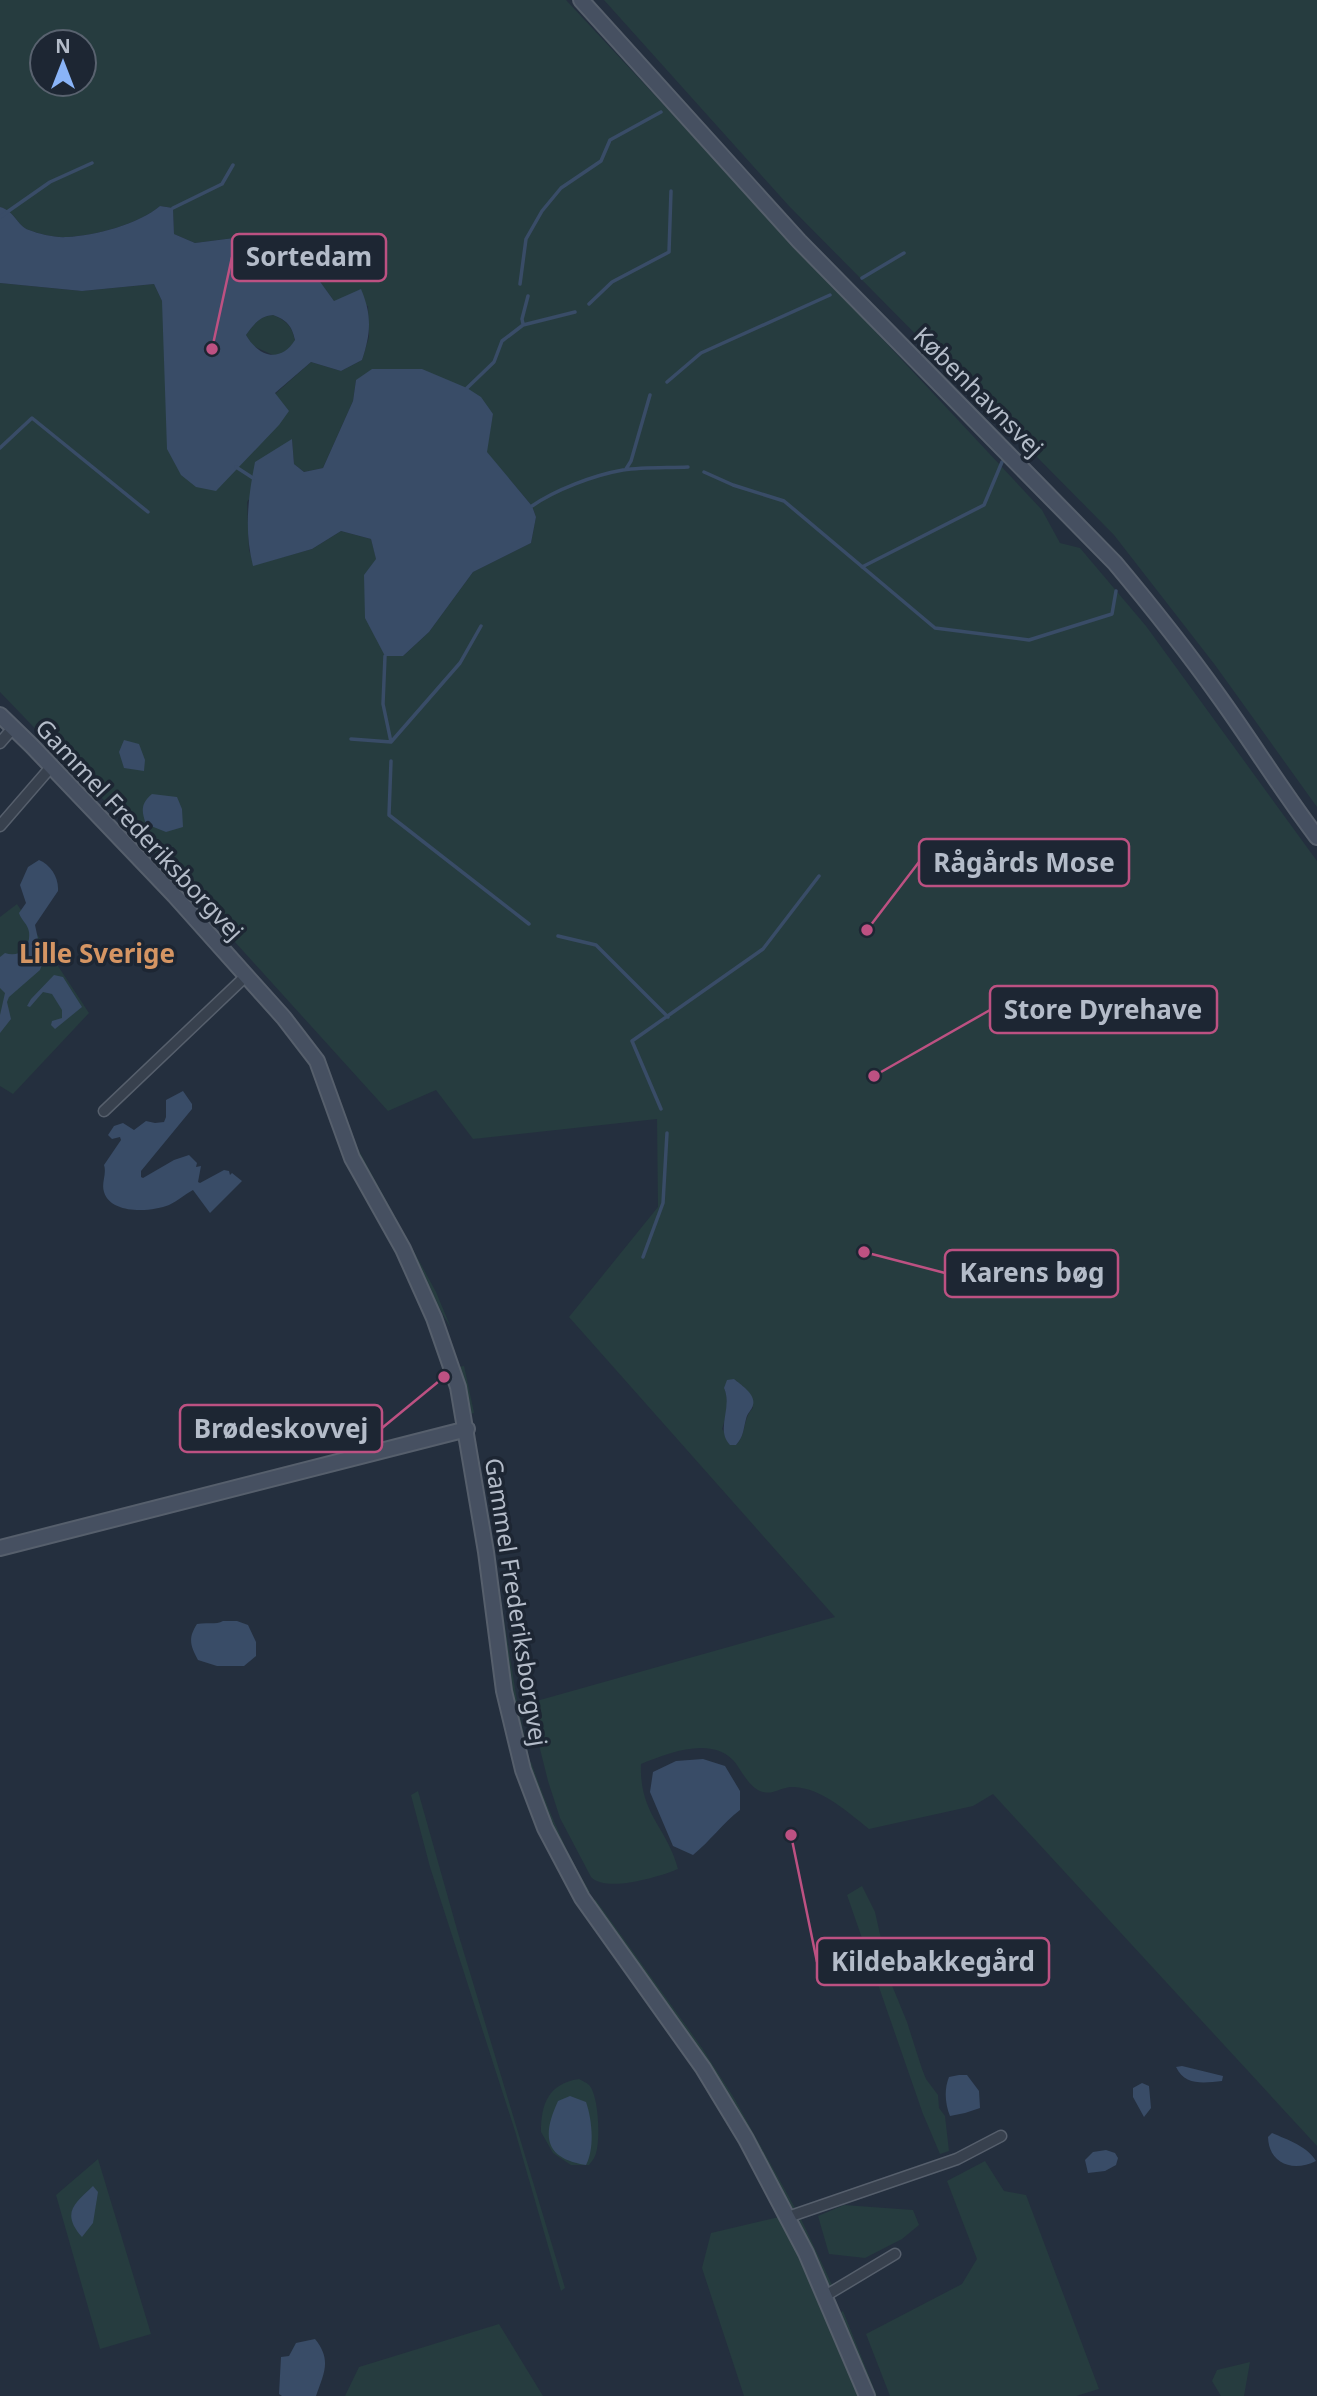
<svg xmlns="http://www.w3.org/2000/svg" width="1317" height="2396" font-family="'Noto Sans',sans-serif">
<rect width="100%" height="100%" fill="#242f3e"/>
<path fill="#263c3f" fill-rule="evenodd" d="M0,0H566L1042,510L1060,543L1080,548L1146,626L1317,861V2146L993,1794L973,1806L869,1829C848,1812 821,1788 794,1787C782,1786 774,1795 763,1792C751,1789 743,1774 737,1765C715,1734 669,1753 641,1764C639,1814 667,1827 678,1869C659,1877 606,1893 591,1877L560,1818L548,1781L531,1713L535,1704L540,1700L835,1617L569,1317L658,1207L657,1119L473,1139L436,1090L388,1111L149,847L0,692V283L82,291L154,284L162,301L274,429L279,425L275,394L311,362L341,371L362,360L369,337L368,306L334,301L311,269L234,238L195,243L174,234L173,208L160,206C139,224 94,236 67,237C56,238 39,234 29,230C17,226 15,211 0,207ZM42,42H84V84H42ZM356,380L493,414L486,452L532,506L536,517L531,543L473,572L429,632L403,656L371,539L341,531L312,549L254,565L249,550L247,502L292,439L294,464L304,472L323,468L353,401ZM734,1379L747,1390L753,1408C742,1419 747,1434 736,1445L722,1429C726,1417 730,1401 724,1388Z
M604,0H1317V807L1215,665L1114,535L789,206Z
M273,315C287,321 292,326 295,341L287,352L280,356L273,355L253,346L246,335C254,324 260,316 273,315Z
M17,904L89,1013L13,1094L0,1086V917Z
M350,1134L436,1292L451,1328L426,1286L401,1232L359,1158Z
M464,1366L474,1413L470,1414L459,1367Z
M481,1475L517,1701L529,1758L527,1759L510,1693L480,1476Z
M531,1762C547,1808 565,1850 590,1892H587L549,1822L527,1763Z
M418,1791L458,1933L565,2288L561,2291L515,2131L430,1867L411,1795Z
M862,1886L875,1912L891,1983L907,2022L922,2069L926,2079L938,2095L939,2108L945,2116L949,2151L940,2154L923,2114L847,1895Z
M595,1899L702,2048L734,2098L795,2208H792L740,2116L699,2049L594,1905Z
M579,2079C582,2081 586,2082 589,2085C599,2095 601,2143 595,2156C594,2159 591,2162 589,2165H571L553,2153L541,2132C541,2104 548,2084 579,2079Z
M98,2159L151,2334L100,2349L56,2195Z
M985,2161L1004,2191L1026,2195L1099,2389L1076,2396H890L866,2334L962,2284L977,2259L947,2181Z
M844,2205L913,2210L919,2225L902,2239L865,2258L829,2254L818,2216Z
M779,2217L819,2299L858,2396H744L702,2268L711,2233Z
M801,2219L832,2285L831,2286L826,2282L798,2222Z
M843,2311L877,2396H874L840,2313Z
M499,2324L543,2396H345L359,2367Z
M1250,2362L1244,2396H1221L1212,2381L1217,2370Z"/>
<path fill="#394c67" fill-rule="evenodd" d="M160,206L173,208L174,234L195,243L234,238L287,253L311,269L334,301L361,289C372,315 371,333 362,360L341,371L311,362L275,393L289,411L279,425L216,491L196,487L181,475L167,449L162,301L154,284L82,291L0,283V207C15,211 17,226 29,230C39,234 56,238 67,237C94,236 139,224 160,206ZM273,315C287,320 292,326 295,340C280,364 258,356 246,335C254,324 260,316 273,315Z
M372,369H422L467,388L481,397L493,414L487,452L532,506L536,517L531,543L473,572L429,632L403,656H385L365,618L364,575L376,559L371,539L341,531L312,549L253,566C244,530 248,498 255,462L292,439L294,464L304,472L323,468L353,401L356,380Z
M124,740L139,744L145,760L144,771L124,768L119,752Z
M152,794L177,797L182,809L183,827L166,832L146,824C141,811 141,803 152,794Z
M39,860C51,865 59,878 58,891L35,925L43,962L40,970L9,997L7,1002L11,1019L0,1033V1015L5,993L0,988V957L5,953C19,958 31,948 29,932C28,924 21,920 19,913L26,903L20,885L28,867Z
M54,975L63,977L82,1007L55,1029L51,1025L52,1021L62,1018V1010L52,994L43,992L30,1007L27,1006L31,999Z
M183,1091L192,1104V1109L141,1171V1177L143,1178L174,1160L189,1155L197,1163L196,1167L201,1166L198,1182L200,1183L224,1170L229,1171L230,1175L232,1173L242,1181L210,1213L193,1190C185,1194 178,1201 169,1205C152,1212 111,1215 104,1192C101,1183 107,1174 104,1165L121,1140L120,1137L112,1139L108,1135L114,1126L123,1123L134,1130L146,1121L155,1123L164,1122L166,1117V1100Z
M734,1379C741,1385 756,1394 753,1405C752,1410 747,1413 746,1419C743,1430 744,1436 736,1445H730C715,1429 733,1408 724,1388L727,1380Z
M223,1621H237L248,1625L256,1642V1656L244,1666H217L198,1660C190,1645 188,1638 197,1624C206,1622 216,1625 223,1621Z
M703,1759L725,1766L740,1791V1810C723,1823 710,1841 693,1855L673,1846L650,1792L653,1772L676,1761Z
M1182,2066L1223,2076L1222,2081C1204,2083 1185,2086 1176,2067Z
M959,2075H967L979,2091L980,2108L965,2113L950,2116C945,2104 944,2089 949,2077Z
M1142,2083L1149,2086L1151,2108L1144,2117L1133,2097V2088Z
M570,2096L586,2102C592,2119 595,2148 586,2165C544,2158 542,2136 558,2101Z
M1272,2133C1288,2140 1307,2146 1316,2161C1294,2172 1269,2165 1268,2137Z
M1106,2150L1115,2153L1118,2158L1116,2165L1105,2171L1088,2173L1085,2160L1093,2152Z
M93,2186L98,2192L93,2223L82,2237C61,2213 74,2204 93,2186Z
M315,2339C332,2360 324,2373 316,2396H282L279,2394L281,2357L289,2356L296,2343Z"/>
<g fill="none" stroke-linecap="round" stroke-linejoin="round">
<path stroke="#394c67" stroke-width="3.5" d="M173,208L222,184L233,165
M0,217L50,182L92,163
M862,278L904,253
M520,284L526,239L542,211L561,188L601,161L610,140L661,112
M589,304L612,282L669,252L671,191
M523,324L522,319L528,296
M667,382L701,353L830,295
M467,388L494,362L502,341L523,325L575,312
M0,448L32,418L148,512
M236,467L253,478
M626,469L631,461L650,395
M704,472L733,485L784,501L935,628L1029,640L1112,614L1116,591
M532,506C555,490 594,475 623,470C644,467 667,468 688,467
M862,567L984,505L1002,462
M385,656L383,704L391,742
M351,739L391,742
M391,742L460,663L481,626
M391,761L389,815L529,924
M558,936L596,945L668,1017
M661,1109L632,1041L763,949L819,876
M643,1257L663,1203L667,1133"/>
<defs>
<path id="street" d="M0,743L13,728
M0,826L51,767
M104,1111L247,975
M788,2217L957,2159L1001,2136
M825,2296L895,2254"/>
<path id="secondary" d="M581,0L799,241L1115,563C1151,606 1186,650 1218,695C1252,742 1282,791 1317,837
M0,715L32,746L175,896L284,1018L317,1061L352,1158L403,1249L434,1318L458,1387L486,1552L504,1691L523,1770L545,1828L582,1898L703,2068L746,2139L806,2253L867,2396
M0,1548L467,1429"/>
</defs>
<use href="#street" stroke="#565f6c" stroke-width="13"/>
<use href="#secondary" stroke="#565f6c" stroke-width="18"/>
<use href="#street" stroke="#38414e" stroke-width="10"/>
<use href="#secondary" stroke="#465061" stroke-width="14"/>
</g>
<g text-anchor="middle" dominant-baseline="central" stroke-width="7" stroke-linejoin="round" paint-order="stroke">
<g font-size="24" fill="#b4bcc9" stroke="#1d2633">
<text transform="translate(979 391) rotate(45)">Københavnsvej</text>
<text transform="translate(140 829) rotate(47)">Gammel Frederiksborgvej</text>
<text transform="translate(517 1602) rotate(81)">Gammel Frederiksborgvej</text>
</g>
<g font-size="26" font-weight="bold" fill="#d59563" stroke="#1d2633">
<text x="97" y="953">Lille Sverige</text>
</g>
</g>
<path fill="none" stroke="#bd5182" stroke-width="2.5" d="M212 349L232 257M867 930L919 862M874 1076L990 1010M864 1252L945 1273M444 1377L382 1428M791 1835L817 1962"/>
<g fill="#bd5182" stroke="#1d2633" stroke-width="2.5">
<circle cx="212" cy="349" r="7"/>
<circle cx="867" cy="930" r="7"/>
<circle cx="874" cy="1076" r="7"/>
<circle cx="864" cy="1252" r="7"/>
<circle cx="444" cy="1377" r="7"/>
<circle cx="791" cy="1835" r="7"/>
</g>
<g fill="#1d2633" stroke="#bd5182" stroke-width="2.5">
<rect x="232" y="234" width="154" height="47" rx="7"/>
<rect x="919" y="839" width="210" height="47" rx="7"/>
<rect x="990" y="986" width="227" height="47" rx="7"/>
<rect x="945" y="1250" width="173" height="47" rx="7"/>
<rect x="180" y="1405" width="202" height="47" rx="7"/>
<rect x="817" y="1938" width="232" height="47" rx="7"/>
</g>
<g font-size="26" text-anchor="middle" font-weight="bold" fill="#b4bcc9">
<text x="309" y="266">Sortedam</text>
<text x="1024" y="872">Rågårds Mose</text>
<text x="1103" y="1019">Store Dyrehave</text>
<text x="1032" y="1282">Karens bøg</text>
<text x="281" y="1438">Brødeskovvej</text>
<text x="933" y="1971">Kildebakkegård</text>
</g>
<g transform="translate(63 63)"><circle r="33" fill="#1d2633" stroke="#59626f" stroke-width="2"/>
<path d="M0-5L12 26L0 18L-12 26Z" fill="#8ab4f8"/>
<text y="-10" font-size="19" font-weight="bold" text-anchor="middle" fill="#b4bcc9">N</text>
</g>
</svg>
